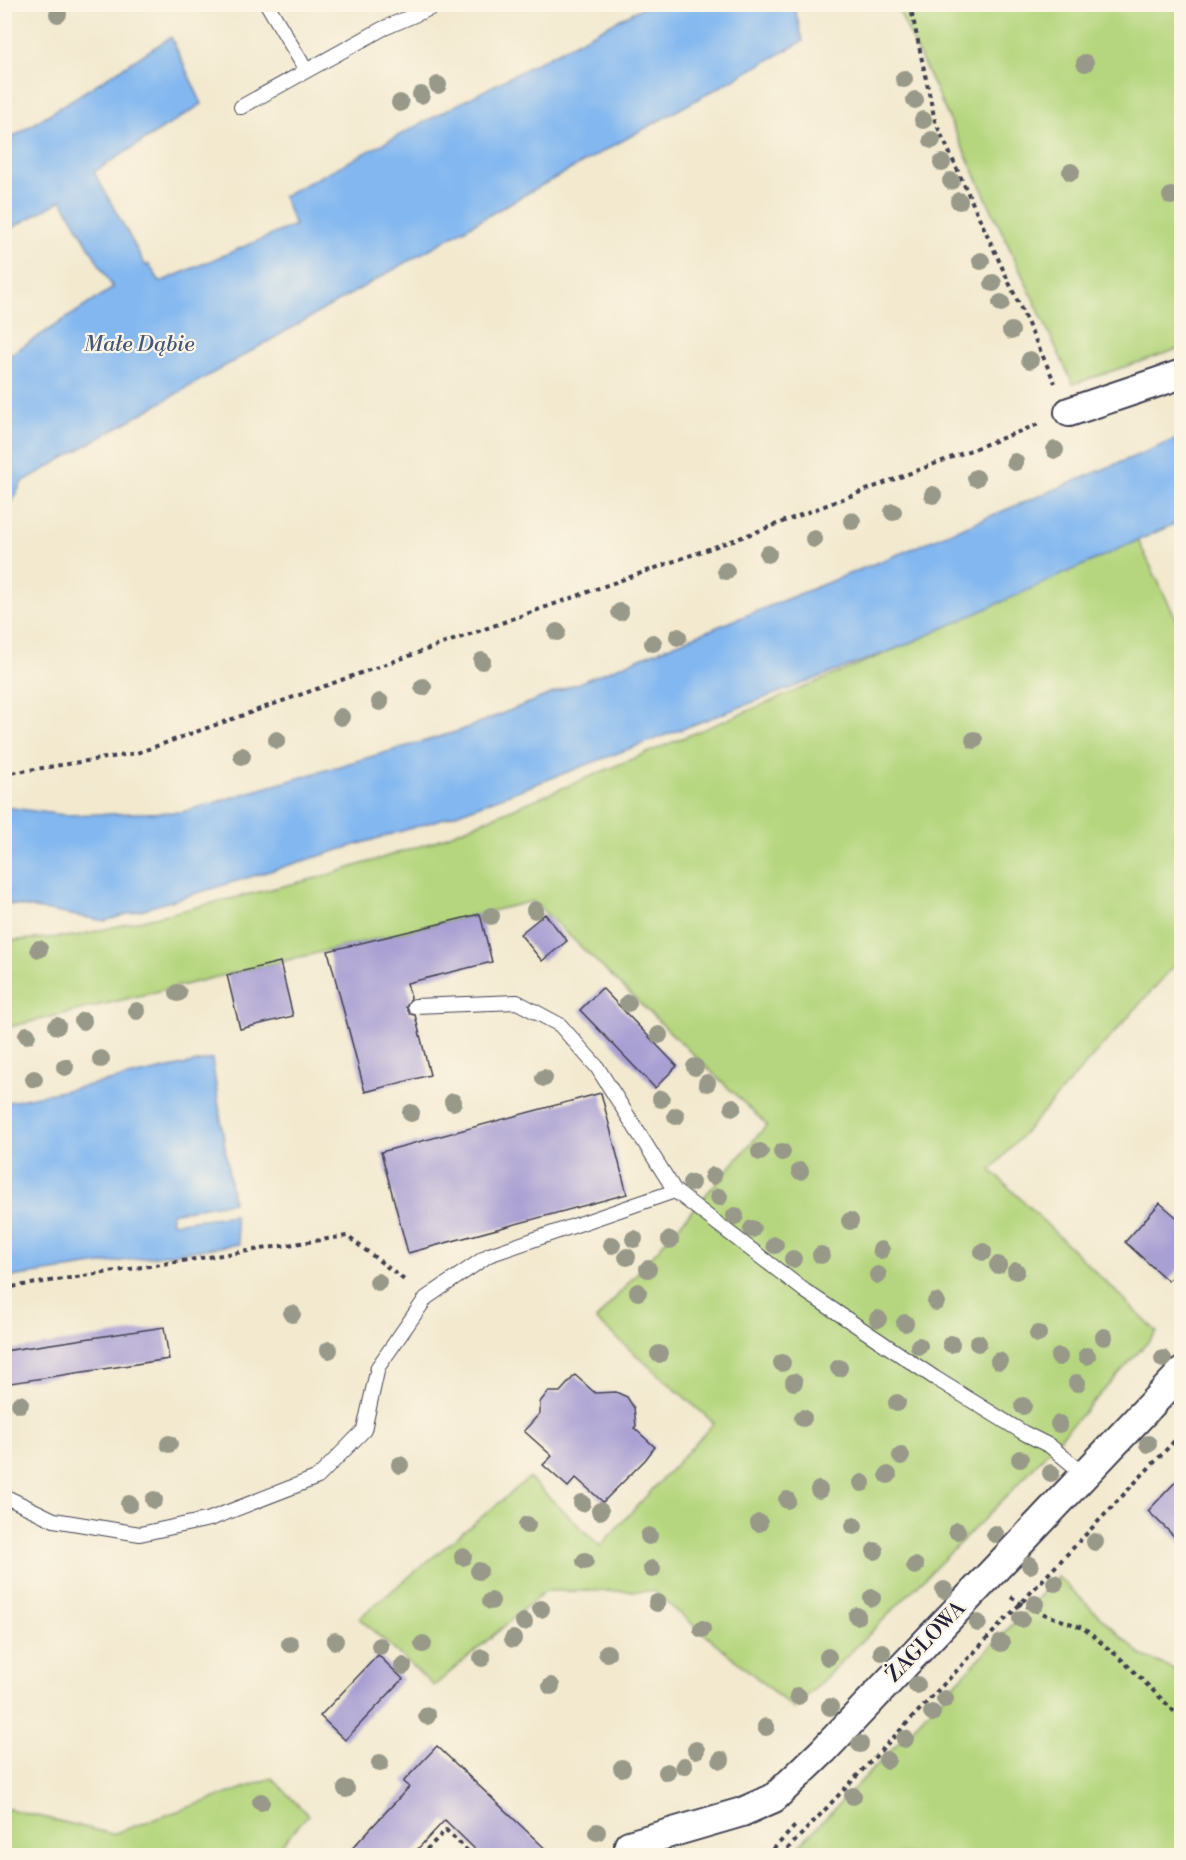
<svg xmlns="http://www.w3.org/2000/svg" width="1186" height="1860" font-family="'Libre Bodoni',serif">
<rect width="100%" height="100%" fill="#fcf5e5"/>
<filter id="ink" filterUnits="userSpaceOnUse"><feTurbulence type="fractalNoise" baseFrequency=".0167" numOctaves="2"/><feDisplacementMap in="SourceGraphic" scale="12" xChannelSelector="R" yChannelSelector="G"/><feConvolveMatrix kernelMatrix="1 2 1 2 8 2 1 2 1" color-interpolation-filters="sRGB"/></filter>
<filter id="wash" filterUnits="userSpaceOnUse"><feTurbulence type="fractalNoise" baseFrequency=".008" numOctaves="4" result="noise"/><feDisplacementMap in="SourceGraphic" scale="24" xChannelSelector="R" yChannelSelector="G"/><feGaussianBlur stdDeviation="1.35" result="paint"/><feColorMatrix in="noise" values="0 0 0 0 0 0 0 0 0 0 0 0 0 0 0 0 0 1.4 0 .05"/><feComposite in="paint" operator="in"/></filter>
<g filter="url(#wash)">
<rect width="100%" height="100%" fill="#f2e9cf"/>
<path fill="#b5d67e" stroke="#6c7c5c" stroke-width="1.5" d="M896,5H1181V348L1073,384Z
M1138,540L1181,629V958L991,1170L1157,1332L1010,1493L794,1709L653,1591H545L434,1686L359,1618L529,1478L600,1546L714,1423L596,1320L767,1125L533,901L5,1028V941L76,936L321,877L433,842L908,644Z
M1058,1577L1141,1655L1181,1672V1855H790Z
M272,1778L308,1815L272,1855H5V1808L112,1834Z"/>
<path fill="#82b7f0" stroke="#526c96" stroke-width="1.5" d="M649,4L794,5L803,41L526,194L22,482L5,517V358L113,288L62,200L5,232V142L171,37L202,104L94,172L146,266L149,264L160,282L295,225L283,196Z
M1181,437V521L908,644L448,817L105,921L5,903V807L64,815L182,812L459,731L906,551Z
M212,1059L233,1202L171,1213L172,1223L234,1215L239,1244L5,1278V1103Z"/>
<g id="blocks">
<path fill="#a89fd3" d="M480,914L492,962L407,983L411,998L406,1007L410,1014L415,1015L430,1075L365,1092L328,951Z
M545,914L567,941L542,961L520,934Z
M280,962L293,1016L240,1029L227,975Z
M602,988L677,1066L655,1088L580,1010Z
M601,1093L627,1194L408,1253L381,1152Z
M1160,1203L1182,1222V1265L1168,1281L1125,1242Z
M164,1327L169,1359L4,1384V1351Z
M575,1375L595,1393L616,1392L627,1397L634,1408L636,1426L634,1428L655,1447L645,1460L603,1502L576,1478L568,1487L543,1465L552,1456L524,1431L540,1413V1402L548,1392H560Z
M1182,1475V1544L1148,1511Z
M378,1655L403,1679L345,1740L320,1716Z
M437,1746L553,1856H482L445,1820L411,1856H345L409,1787L403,1782Z"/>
</g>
</g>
<g filter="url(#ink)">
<use href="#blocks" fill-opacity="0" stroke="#414051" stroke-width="1.5"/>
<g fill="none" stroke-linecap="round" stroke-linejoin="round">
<defs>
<path id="service" d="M267,4L306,70
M241,107L382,29L440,4
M415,1006L517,1002L560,1025L597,1067L675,1191
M4,1496L54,1520L140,1534L210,1519L318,1477L364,1430L378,1367L426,1298L489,1255L675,1191L805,1291L935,1378L1024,1433L1050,1446L1085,1475"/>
<path id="minor" d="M1069,412L1182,374
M629,1845L742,1812L774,1798L823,1751L1182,1372"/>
</defs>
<use href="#service" stroke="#414051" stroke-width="16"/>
<use href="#minor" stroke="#414051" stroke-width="32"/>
<path stroke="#414051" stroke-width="4" stroke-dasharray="4.5 4.5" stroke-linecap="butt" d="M910,4L935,121L1055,383
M4,774L137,753L756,532L1039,424
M4,1288L347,1236L407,1282
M1011,1597L1020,1603L1044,1614L1083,1628L1120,1658L1182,1719
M420,1856L446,1830L473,1856
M767,1856L797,1824
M781,1856L1182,1433"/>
<use href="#service" stroke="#fff" stroke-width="14"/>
<use href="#minor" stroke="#fff" stroke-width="28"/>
</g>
<g fill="#989989">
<circle cx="58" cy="14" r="9"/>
<circle cx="1085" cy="63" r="9"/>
<circle cx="904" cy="79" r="9"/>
<circle cx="438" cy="85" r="9"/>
<circle cx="421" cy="95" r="9"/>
<circle cx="915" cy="100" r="9"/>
<circle cx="400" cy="103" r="9"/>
<circle cx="923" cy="120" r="9"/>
<circle cx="932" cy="140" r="9"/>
<circle cx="942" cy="163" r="9"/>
<circle cx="1071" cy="172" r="9"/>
<circle cx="951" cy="181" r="9"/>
<circle cx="1171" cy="196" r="9"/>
<circle cx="959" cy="201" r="9"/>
<circle cx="981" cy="261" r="9"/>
<circle cx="993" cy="283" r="9"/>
<circle cx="1001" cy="303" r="9"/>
<circle cx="1011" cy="331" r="9"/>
<circle cx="1030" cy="360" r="9"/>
<circle cx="1055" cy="450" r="9"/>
<circle cx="1015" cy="462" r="9"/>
<circle cx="976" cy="478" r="9"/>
<circle cx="933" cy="495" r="9"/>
<circle cx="893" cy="512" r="9"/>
<circle cx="852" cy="521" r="9"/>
<circle cx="814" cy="539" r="9"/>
<circle cx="768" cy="554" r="9"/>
<circle cx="726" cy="571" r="9"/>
<circle cx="620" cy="612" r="9"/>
<circle cx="557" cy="632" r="9"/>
<circle cx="678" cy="637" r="9"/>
<circle cx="653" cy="643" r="9"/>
<circle cx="482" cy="661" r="9"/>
<circle cx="423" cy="687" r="9"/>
<circle cx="380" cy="702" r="9"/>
<circle cx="341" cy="717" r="9"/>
<circle cx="277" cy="740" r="9"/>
<circle cx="974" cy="740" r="9"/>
<circle cx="242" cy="756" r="9"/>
<circle cx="535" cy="910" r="9"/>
<circle cx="491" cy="916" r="9"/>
<circle cx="39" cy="949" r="9"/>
<circle cx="178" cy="993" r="9"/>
<circle cx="628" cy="1003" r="9"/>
<circle cx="137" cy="1011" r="9"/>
<circle cx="83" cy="1021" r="9"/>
<circle cx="57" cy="1026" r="9"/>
<circle cx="27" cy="1035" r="9"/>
<circle cx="659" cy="1035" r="9"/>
<circle cx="101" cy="1059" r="9"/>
<circle cx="65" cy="1067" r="9"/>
<circle cx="695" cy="1067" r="9"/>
<circle cx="544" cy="1078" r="9"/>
<circle cx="34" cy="1079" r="9"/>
<circle cx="707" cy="1083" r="9"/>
<circle cx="661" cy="1099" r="9"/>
<circle cx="453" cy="1102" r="9"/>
<circle cx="733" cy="1107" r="9"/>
<circle cx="411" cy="1113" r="9"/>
<circle cx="676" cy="1116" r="9"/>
<circle cx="760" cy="1152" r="9"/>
<circle cx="782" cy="1152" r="9"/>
<circle cx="800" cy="1171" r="9"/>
<circle cx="713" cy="1176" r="9"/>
<circle cx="691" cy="1183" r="9"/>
<circle cx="719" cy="1197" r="9"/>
<circle cx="735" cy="1216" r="9"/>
<circle cx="850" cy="1221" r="9"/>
<circle cx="752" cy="1229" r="9"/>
<circle cx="634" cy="1239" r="9"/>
<circle cx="670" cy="1240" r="9"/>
<circle cx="612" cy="1245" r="9"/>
<circle cx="775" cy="1245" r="9"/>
<circle cx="881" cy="1250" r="9"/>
<circle cx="983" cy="1252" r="9"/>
<circle cx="821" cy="1255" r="9"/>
<circle cx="627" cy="1257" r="9"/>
<circle cx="793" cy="1259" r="9"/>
<circle cx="998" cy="1265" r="9"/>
<circle cx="648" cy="1269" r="9"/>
<circle cx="1016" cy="1271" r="9"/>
<circle cx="878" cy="1275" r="9"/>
<circle cx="378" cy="1282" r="9"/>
<circle cx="638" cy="1292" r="9"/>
<circle cx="936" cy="1302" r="9"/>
<circle cx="292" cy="1314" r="9"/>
<circle cx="878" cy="1319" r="9"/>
<circle cx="905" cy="1323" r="9"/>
<circle cx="1038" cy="1334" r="9"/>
<circle cx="1104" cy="1337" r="9"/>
<circle cx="978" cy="1343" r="9"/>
<circle cx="951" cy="1344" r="9"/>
<circle cx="919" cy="1346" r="9"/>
<circle cx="329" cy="1350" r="9"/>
<circle cx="659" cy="1354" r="9"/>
<circle cx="1087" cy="1356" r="9"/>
<circle cx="1059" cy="1357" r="9"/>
<circle cx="1163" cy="1359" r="9"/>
<circle cx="999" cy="1361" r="9"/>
<circle cx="782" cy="1363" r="9"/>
<circle cx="839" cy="1368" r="9"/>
<circle cx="794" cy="1382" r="9"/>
<circle cx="1077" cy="1383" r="9"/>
<circle cx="897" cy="1403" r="9"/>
<circle cx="20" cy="1404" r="9"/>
<circle cx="1023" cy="1406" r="9"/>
<circle cx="803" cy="1418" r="9"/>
<circle cx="1059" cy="1424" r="9"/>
<circle cx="169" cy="1444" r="9"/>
<circle cx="1148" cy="1444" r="9"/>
<circle cx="901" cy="1456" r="9"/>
<circle cx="1020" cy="1459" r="9"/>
<circle cx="400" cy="1465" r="9"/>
<circle cx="1051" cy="1473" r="9"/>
<circle cx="888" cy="1475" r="9"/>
<circle cx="862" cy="1483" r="9"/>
<circle cx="819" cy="1490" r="9"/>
<circle cx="154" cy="1500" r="9"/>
<circle cx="787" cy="1500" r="9"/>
<circle cx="582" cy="1503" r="9"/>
<circle cx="129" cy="1504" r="9"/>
<circle cx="600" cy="1511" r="9"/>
<circle cx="759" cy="1523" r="9"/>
<circle cx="527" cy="1525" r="9"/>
<circle cx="854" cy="1526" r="9"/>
<circle cx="957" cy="1531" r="9"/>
<circle cx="995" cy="1534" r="9"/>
<circle cx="649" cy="1536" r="9"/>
<circle cx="1095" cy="1542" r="9"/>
<circle cx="875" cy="1551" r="9"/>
<circle cx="463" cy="1557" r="9"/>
<circle cx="585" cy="1561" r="9"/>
<circle cx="1030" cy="1565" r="9"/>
<circle cx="915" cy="1566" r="9"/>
<circle cx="652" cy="1569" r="9"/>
<circle cx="479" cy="1571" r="9"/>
<circle cx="1055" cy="1583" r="9"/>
<circle cx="944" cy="1590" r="9"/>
<circle cx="872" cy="1598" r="9"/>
<circle cx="491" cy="1601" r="9"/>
<circle cx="657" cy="1603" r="9"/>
<circle cx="1035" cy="1604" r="9"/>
<circle cx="541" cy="1609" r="9"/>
<circle cx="857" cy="1616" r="9"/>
<circle cx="1021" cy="1619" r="9"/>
<circle cx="524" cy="1622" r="9"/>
<circle cx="978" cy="1623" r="9"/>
<circle cx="702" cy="1629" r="9"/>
<circle cx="513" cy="1639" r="9"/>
<circle cx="335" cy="1641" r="9"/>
<circle cx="1001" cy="1643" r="9"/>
<circle cx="290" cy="1644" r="9"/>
<circle cx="423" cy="1644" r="9"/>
<circle cx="380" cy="1646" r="9"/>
<circle cx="882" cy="1652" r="9"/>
<circle cx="607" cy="1653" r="9"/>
<circle cx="828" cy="1657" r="9"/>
<circle cx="482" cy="1658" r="9"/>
<circle cx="403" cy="1666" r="9"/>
<circle cx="917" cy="1685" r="9"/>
<circle cx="551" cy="1686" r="9"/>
<circle cx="798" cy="1696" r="9"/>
<circle cx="945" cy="1699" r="9"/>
<circle cx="830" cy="1707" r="9"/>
<circle cx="932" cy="1713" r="9"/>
<circle cx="427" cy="1716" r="9"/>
<circle cx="766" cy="1727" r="9"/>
<circle cx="905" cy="1739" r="9"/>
<circle cx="860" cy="1744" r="9"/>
<circle cx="696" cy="1750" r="9"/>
<circle cx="721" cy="1760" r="9"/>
<circle cx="887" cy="1760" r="9"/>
<circle cx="380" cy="1763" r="9"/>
<circle cx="684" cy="1766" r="9"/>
<circle cx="622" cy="1768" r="9"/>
<circle cx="667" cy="1772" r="9"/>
<circle cx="346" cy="1789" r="9"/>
<circle cx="853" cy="1796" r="9"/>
<circle cx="261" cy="1802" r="9"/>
<circle cx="597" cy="1832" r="9"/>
</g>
</g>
<g text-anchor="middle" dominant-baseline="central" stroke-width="4.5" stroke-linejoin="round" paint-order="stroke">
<g font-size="21" fill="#22223b" stroke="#fcf5e5">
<text transform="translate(926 1642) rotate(-46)">ŻAGLOWA</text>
</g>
<g font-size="22" font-style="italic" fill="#44567a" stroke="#fcf5e5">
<text x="139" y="344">Małe Dąbie</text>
</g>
</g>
<rect width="1186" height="1860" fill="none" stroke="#fcf5e5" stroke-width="24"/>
</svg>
